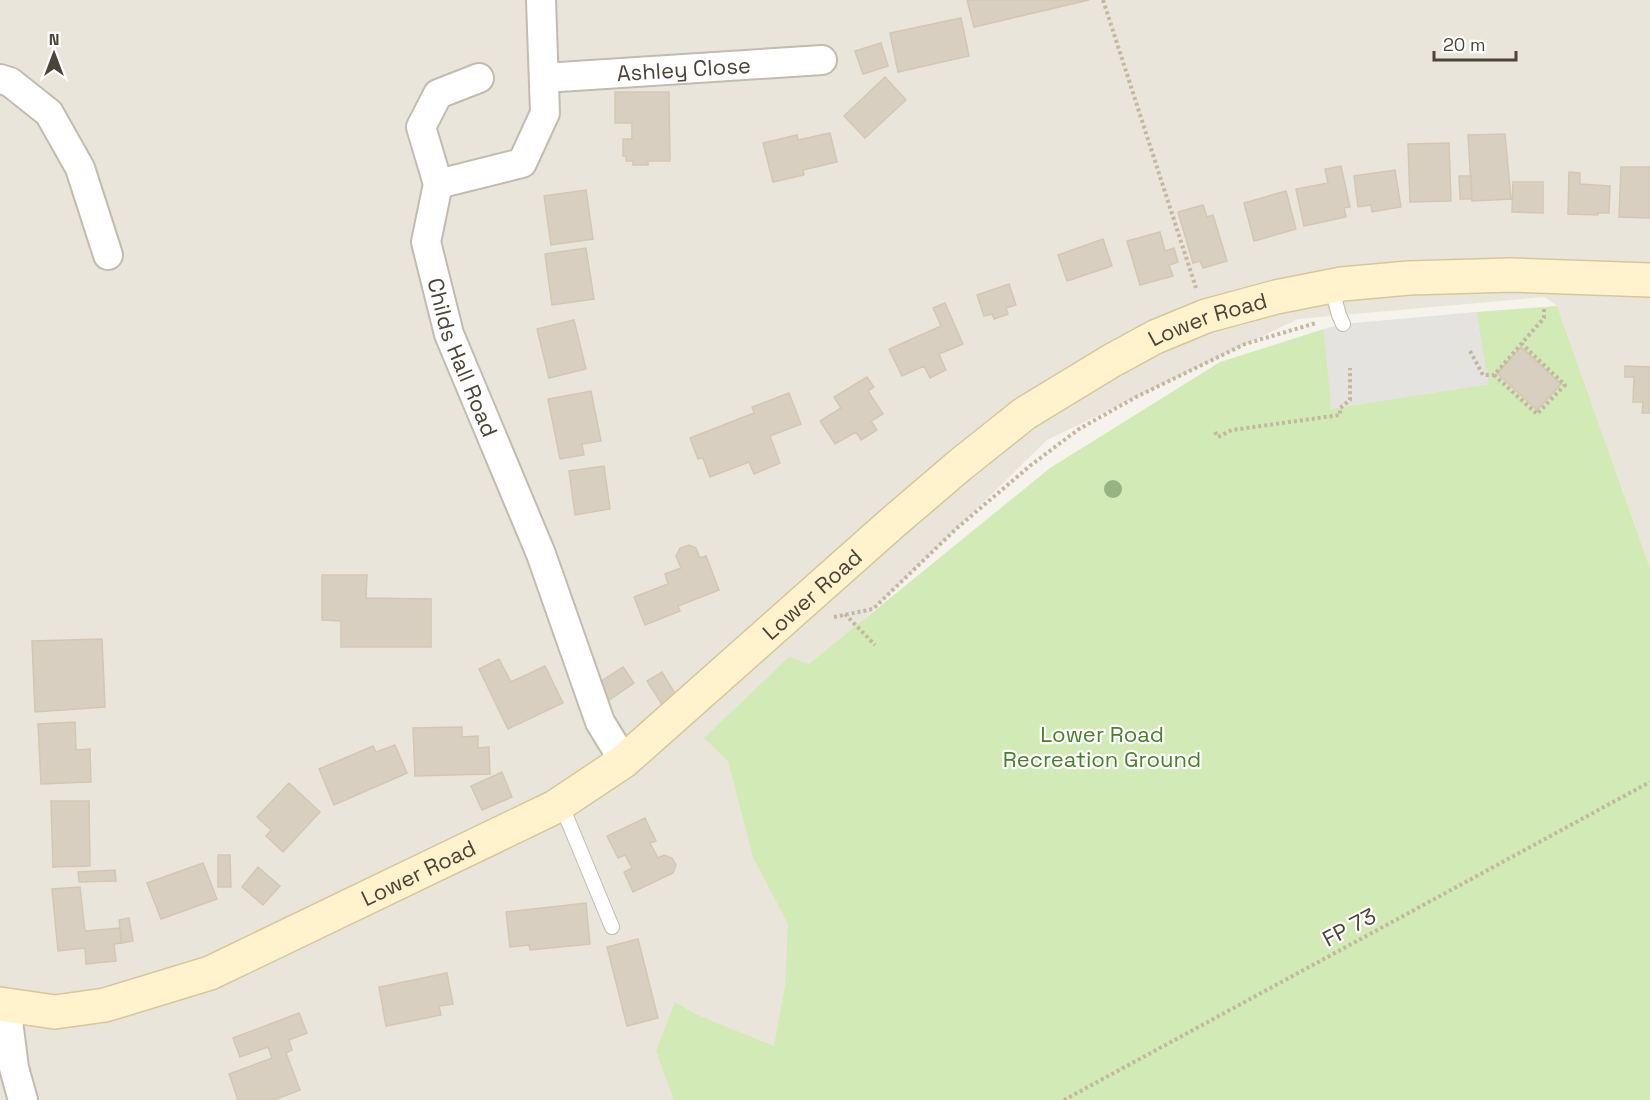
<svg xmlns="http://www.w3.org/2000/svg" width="1650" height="1100" font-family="'Space Grotesk',sans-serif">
<rect width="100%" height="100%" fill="#f6f3ec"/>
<path fill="#eae5da" d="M0,0H1650V568L1557,306L1545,297L1298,319L1047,440L857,626L947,1100H0Z"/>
<path fill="#d2eab5" d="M1557,306L1650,568V1100H674L656,1051L675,1002L695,1014L774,1046L785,986L788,924L753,857L728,761L704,738L789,657L809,664L1050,468L1220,362L1324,329L1332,408L1488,384L1476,312Z"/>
<path fill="#e5e3e0" d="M1476,312L1489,384L1331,409L1324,329L1343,324Z"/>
<path fill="#d8cfc1" stroke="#d3c7b4" stroke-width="1.5" d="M967,0H1089L974,27Z
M961,18L969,56L898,72L890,33Z
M881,43L888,66L863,74L855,51Z
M885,77L906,100L865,138L844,116Z
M615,92H669L670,161H648V165H633V161H626V156H623V139H632V123H615Z
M830,133L837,162L803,170L804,175L773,182L763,143L797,135L798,140Z
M1505,134L1511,199L1472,201L1468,135Z
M1449,143L1451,201L1410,202L1408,144Z
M1341,166L1350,207L1344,208L1346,217L1304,226L1296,189L1328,183L1325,169Z
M1621,167H1650V218L1619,217Z
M1395,170L1401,207L1372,212L1371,205L1358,207L1354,176Z
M1569,172L1580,173V184L1610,186L1609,213H1598V215L1568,214Z
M1459,176H1471L1472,199H1460Z
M1513,182H1543V213L1512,212Z
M586,190L593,239L551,245L544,196Z
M1286,191L1296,229L1254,241L1244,203Z
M1203,205L1207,217L1213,215L1227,261L1203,268L1200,261L1193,263L1178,212Z
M1160,232L1165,251L1174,248L1178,262L1169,265L1173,276L1140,285L1127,241Z
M1103,239L1112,266L1067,281L1058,255Z
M586,248L594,299L552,305L545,254Z
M1009,284L1016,305L1006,308L1008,314L994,319L992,314L984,316L977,295Z
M945,303L963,344L939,354L946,370L930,378L924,366L902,376L889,349L941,326L933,308Z
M574,320L586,369L549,378L537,329Z
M1521,347L1561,384L1537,410L1497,373Z
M1625,366L1650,367V413H1642L1643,402H1633L1634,377H1625Z
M867,377L874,387L868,391L883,414L871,421L877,430L861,440L856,432L835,444L820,421L841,408L834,397Z
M591,391L601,441L582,444L584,455L560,459L548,399Z
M789,393L801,424L770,436L780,463L754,474L749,462L710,477L703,458L698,459L690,438L754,413L752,407Z
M604,466L610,509L575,515L569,471Z
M689,545L696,548L700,558L706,556L719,590L678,606L680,611L645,625L634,597L668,584L665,574L681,568L676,556L680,548Z
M322,575H367L366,598L431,599V647H341V621L322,620Z
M102,639L105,707L35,712L32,641Z
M499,659L511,682L545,666L563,703L508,729L479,669Z
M623,667L634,683L605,703L594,686Z
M662,672L677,697L663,706L647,681Z
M75,722L76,750L90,749L91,782L41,784L38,724Z
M462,727V737L478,736V748L489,747L490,774L415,776L413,728Z
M395,745L407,773L334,805L319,769L373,746L376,752Z
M502,772L512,797L482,810L471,786Z
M289,783L320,812L283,852L266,836L271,830L257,817Z
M51,801H89L90,866L53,867Z
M645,818L656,841L650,843L658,858L664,855L672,858L676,865L673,873L633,892L624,872L632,868L625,855L618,858L607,836Z
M218,855H230L231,887H218Z
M203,863L217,899L161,919L147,883Z
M258,867L280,886L263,905L242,887Z
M115,870L116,881L79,882L78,872Z
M80,887L85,931L120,928L121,943L114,944L116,961L86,964L85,948L58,951L52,889Z
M586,903L590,944L530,950L529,945L510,947L506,912Z
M129,918L133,941L122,943L119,920Z
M638,939L658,1018L627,1026L607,947Z
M447,973L453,1004L439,1006L441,1015L386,1026L379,987Z
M299,1013L307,1033L289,1040L292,1050L286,1053L300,1090L274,1100H238L229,1074L272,1058L268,1047L240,1057L233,1038Z"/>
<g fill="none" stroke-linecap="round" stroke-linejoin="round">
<defs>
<path id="lane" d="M1331,286L1339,315L1343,324
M561,804L612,927"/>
<g id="street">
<path id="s1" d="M541,0L545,113L522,163L438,184L426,242L449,334L541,554L600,722L624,761"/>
<path id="s2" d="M544,78L822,60"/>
<path d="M0,79L10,82L49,113L80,168L108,255"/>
<path d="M438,184L421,127L438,94L479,78"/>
<path d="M6,1005L14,1068L23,1100"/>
</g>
<g id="secondary">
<path id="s3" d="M0,1004L55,1012L105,1005L210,973L555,807L624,761L891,524L960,465L1024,414L1111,361L1155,337L1206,316L1276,297L1342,284L1409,278L1511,275L1650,280"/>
</g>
</defs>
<use href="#lane" stroke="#c2bbae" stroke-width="16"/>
<use href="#street" stroke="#c2bbae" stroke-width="32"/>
<use href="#secondary" stroke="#d6c79b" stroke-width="36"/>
<path stroke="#c4b79f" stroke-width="4" stroke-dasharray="3 3" stroke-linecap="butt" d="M1103,0L1196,288
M1470,351L1483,375H1494L1544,318V306
M1494,375L1537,414L1565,385L1522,344
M1215,432L1218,437L1232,430L1340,415V408L1350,400V368
M845,614L875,645
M834,617L873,609L957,528L1031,465L1079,429L1136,397L1245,344L1316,323
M1064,1100L1650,782"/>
<use href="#lane" stroke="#fff" stroke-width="14"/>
<use href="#street" stroke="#fff" stroke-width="28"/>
<use href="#secondary" stroke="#fff3cd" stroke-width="33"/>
</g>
<circle fill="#97b381" cx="1113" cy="489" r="9"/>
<g text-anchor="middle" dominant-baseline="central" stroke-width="4.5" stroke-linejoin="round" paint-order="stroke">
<g font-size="22" fill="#4b4439" stroke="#fff">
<text stroke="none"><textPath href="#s2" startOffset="140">Ashley Close</textPath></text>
<text stroke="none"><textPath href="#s3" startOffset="1419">Lower Road</textPath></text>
<text stroke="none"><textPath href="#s1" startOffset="435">Childs Hall Road</textPath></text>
<text stroke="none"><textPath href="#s3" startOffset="933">Lower Road</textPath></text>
<text stroke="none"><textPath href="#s3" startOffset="447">Lower Road</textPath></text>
<text transform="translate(1349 927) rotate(-28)">FP 73</text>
</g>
<g font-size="22" fill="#4a7f2a" stroke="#fff">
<text x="1102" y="734">Lower Road<tspan x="1102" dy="25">Recreation Ground</tspan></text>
</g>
</g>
<g transform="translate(54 54)" stroke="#ffffff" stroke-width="4.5" paint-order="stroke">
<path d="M0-4.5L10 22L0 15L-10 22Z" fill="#4b4439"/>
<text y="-9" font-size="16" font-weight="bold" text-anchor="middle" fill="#4b4439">N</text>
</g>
<path d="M1434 51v9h82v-9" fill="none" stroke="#4b4439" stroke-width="3"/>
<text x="1443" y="51" font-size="18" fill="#4b4439" stroke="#ffffff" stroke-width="4.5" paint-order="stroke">20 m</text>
</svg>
